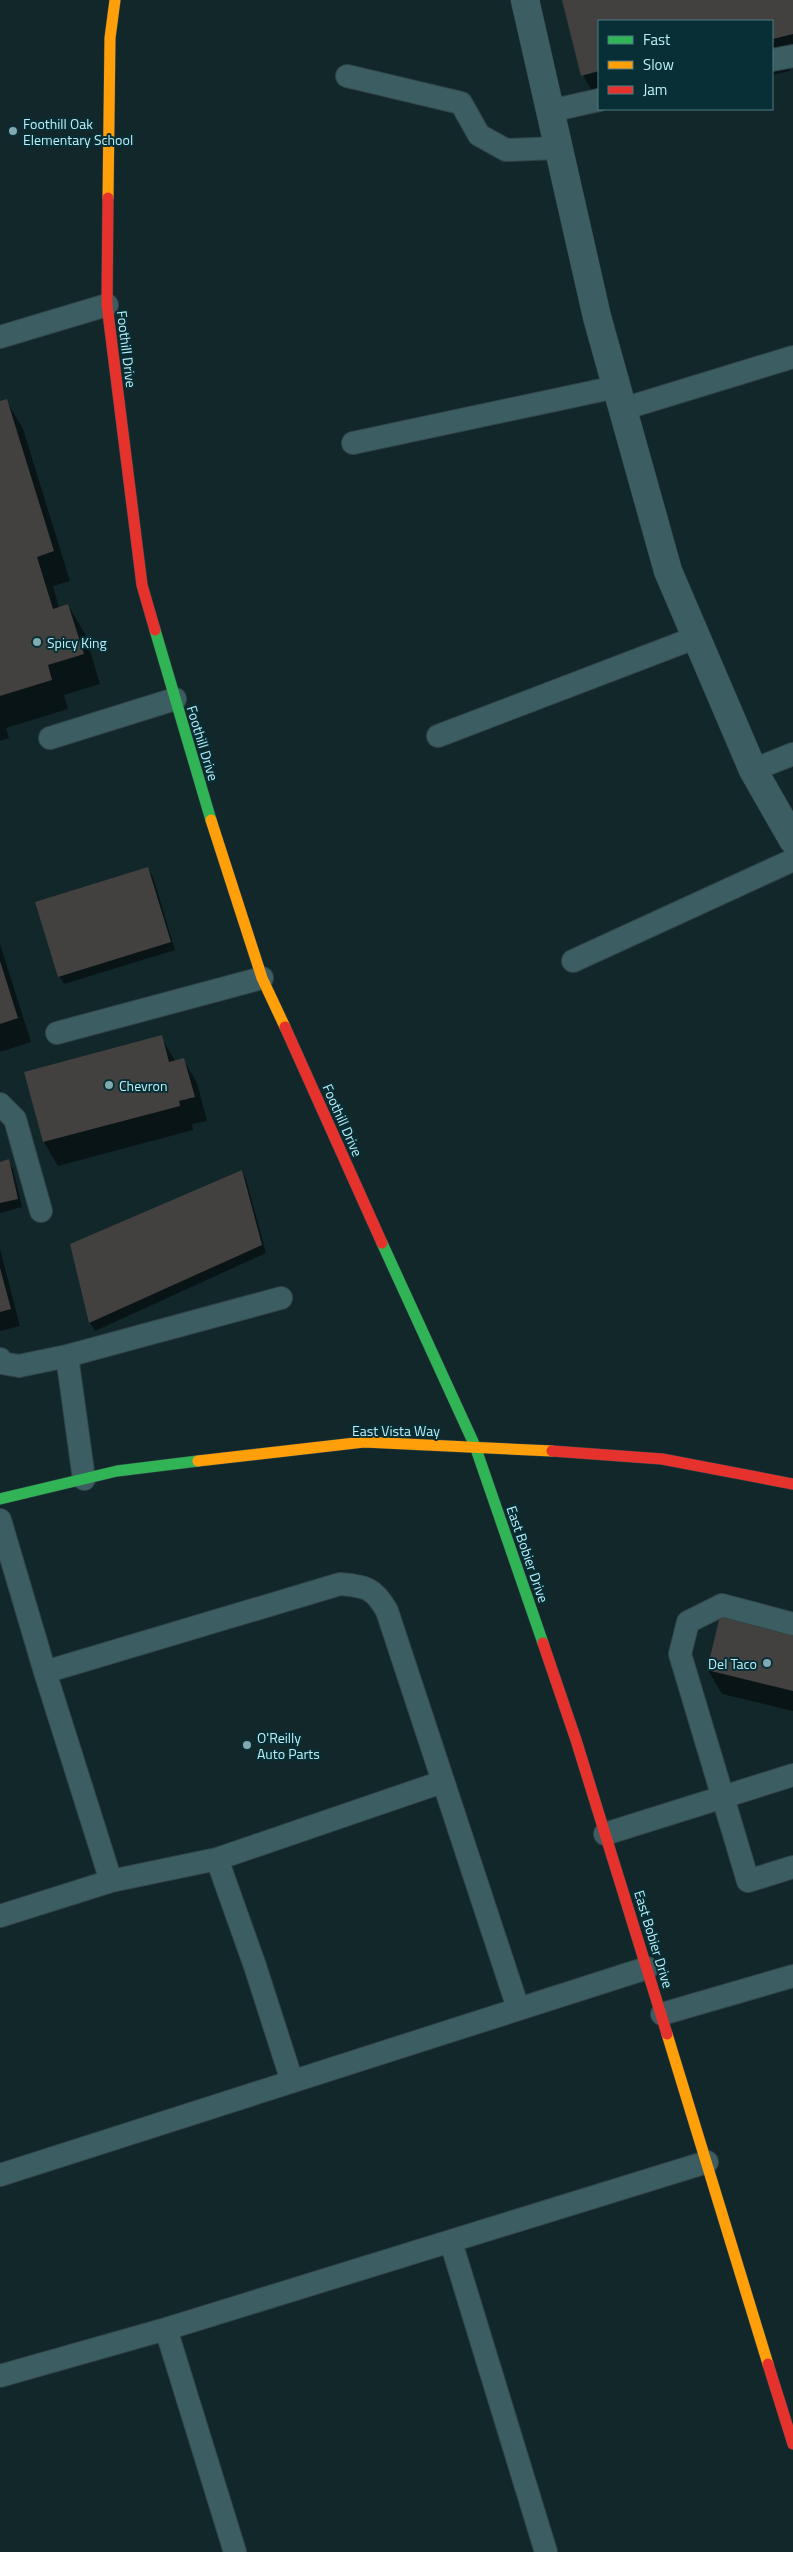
<svg xmlns="http://www.w3.org/2000/svg" width="793" height="2552" font-family="'Titillium Web',sans-serif">
<rect width="100%" height="100%" fill="#12272a"/>
<path fill="#0007" d="M564,0H793V67L789,68L790,71L772,75V21H599V104L583,75Z
M6,400L23,429L70,581L53,586L59,608L68,605L85,634L100,684L64,695L68,709L6,728L9,738L0,741V402Z
M148,869L153,877L175,950L64,984L59,976Z
M0,944L31,1042L0,1052Z
M161,1037L175,1061L183,1059L197,1083L207,1121L192,1124L193,1130L58,1166L44,1142L25,1073Z
M8,1161L13,1169L22,1207L0,1213V1163Z
M242,1171L246,1179L266,1253L95,1331L90,1323L71,1245Z
M0,1249L20,1326L0,1331Z
M793,1626V1711L722,1694L708,1670Z"/>
<path fill="#434040" d="M562,0H793V34L773,39L774,42H772V21H599V71L581,76Z
M7,399L54,551L37,557L53,609L68,604L84,654L48,665L52,680L0,696V401Z
M148,867L171,942L58,977L35,902Z
M0,961L18,1018L0,1024Z
M162,1035L169,1062L184,1058L195,1097L179,1101L180,1106L43,1142L24,1072Z
M9,1159L18,1199L0,1203V1162Z
M242,1170L262,1245L89,1323L70,1244Z
M0,1268L11,1309L0,1312Z
M722,1607L793,1625V1691L707,1670Z"/>
<g fill="none" stroke-linecap="round" stroke-linejoin="round">
<defs>
<path id="lane" d="M772,60L793,56
M347,76L461,103L479,135L506,150L558,148
M550,111L599,100
M0,337L107,305
M623,409L793,357
M353,443L616,387
M438,736L697,637
M50,738L175,699
M753,770L793,754
M573,961L793,860
M57,1033L262,978
M0,1104L15,1119L41,1211
M0,1359L2,1363L19,1366L67,1356
M84,1479L67,1356L281,1298
M0,1520L45,1672L340,1584C366,1586 374,1588 387,1611L518,2008
M793,1624L722,1605L688,1622L680,1654L748,1881L793,1867
M605,1834L793,1775
M217,1859L255,1966L292,2081
M111,1881L217,1859L442,1782
M0,1916L111,1881L45,1672
M662,2014L793,1976
M0,2175L647,1968
M451,2242L546,2552
M166,2329L235,2552
M0,2376L166,2329L707,2162"/>
<path id="street" d="M525,0L597,317L668,571L753,770L793,840"/>
<path id="fast" d="M155,630L211,820
M382,1243L475,1446L543,1643
M0,1499L117,1471L198,1461"/>
<path id="slow" d="M108,198L110,38L115,0
M211,820L262,978L285,1027
M198,1461L364,1442L552,1451
M667,2034L768,2364"/>
<path id="jam" d="M108,198L107,305L142,585L155,630
M285,1027L382,1243
M552,1451L662,1459L793,1484
M543,1643L576,1740L667,2034
M768,2364L793,2444"/>
</defs>
<use href="#lane" stroke="#314548" stroke-width="24"/>
<use href="#street" stroke="#314548" stroke-width="29"/>
<use href="#fast" stroke="#314548" stroke-width="12"/>
<use href="#slow" stroke="#314548" stroke-width="12"/>
<use href="#jam" stroke="#314548" stroke-width="12"/>
<use href="#lane" stroke="#3c5d62" stroke-width="22"/>
<use href="#street" stroke="#3c5d62" stroke-width="28"/>
<use href="#fast" stroke="#30b455" stroke-width="11"/>
<use href="#slow" stroke="#ff9f0a" stroke-width="11"/>
<use href="#jam" stroke="#e5322d" stroke-width="11"/>
</g>
<g fill="#80a9b1" stroke="#072f35" stroke-width="2">
<circle cx="13" cy="131" r="5"/>
<circle cx="37" cy="642" r="5"/>
<circle cx="109" cy="1085" r="5"/>
<circle cx="767" cy="1663" r="5"/>
<circle cx="247" cy="1745" r="5"/>
</g>
<g text-anchor="middle" dominant-baseline="central" stroke-width="4" stroke-linejoin="round" paint-order="stroke">
<g font-size="14" fill="#bbeffa" stroke="#072f35" text-anchor="start">
<text x="23" y="123">Foothill Oak<tspan x="23" dy="16">Elementary School</tspan></text>
<text x="47" y="642">Spicy King</text>
<text x="119" y="1085">Chevron</text>
<text x="757" y="1663" text-anchor="end">Del Taco</text>
<text x="257" y="1737">O'Reilly<tspan x="257" dy="16">Auto Parts</tspan></text>
</g>
<g font-size="14" fill="#bbeffa" stroke="#072f35">
<text transform="translate(127 349) rotate(83)">Foothill Drive</text>
<text transform="translate(203 743) rotate(73)">Foothill Drive</text>
<text transform="translate(343 1120) rotate(66)">Foothill Drive</text>
<text x="396" y="1430">East Vista Way</text>
<text transform="translate(528 1554) rotate(71)">East Bobier Drive</text>
<text transform="translate(654 1939) rotate(73)">East Bobier Drive</text>
</g>
</g>
<rect x="598" y="20" width="175" height="90" fill="#072f35" stroke="#4f7c84"/>
<rect x="608" y="36" width="25" height="8" fill="#30b455" stroke="#4f7c84"/>
<text x="643" y="45" font-size="15" fill="#bbeffa">Fast</text>
<rect x="608" y="61" width="25" height="8" fill="#ff9f0a" stroke="#4f7c84"/>
<text x="643" y="70" font-size="15" fill="#bbeffa">Slow</text>
<rect x="608" y="86" width="25" height="8" fill="#e5322d" stroke="#4f7c84"/>
<text x="643" y="95" font-size="15" fill="#bbeffa">Jam</text>
</svg>
